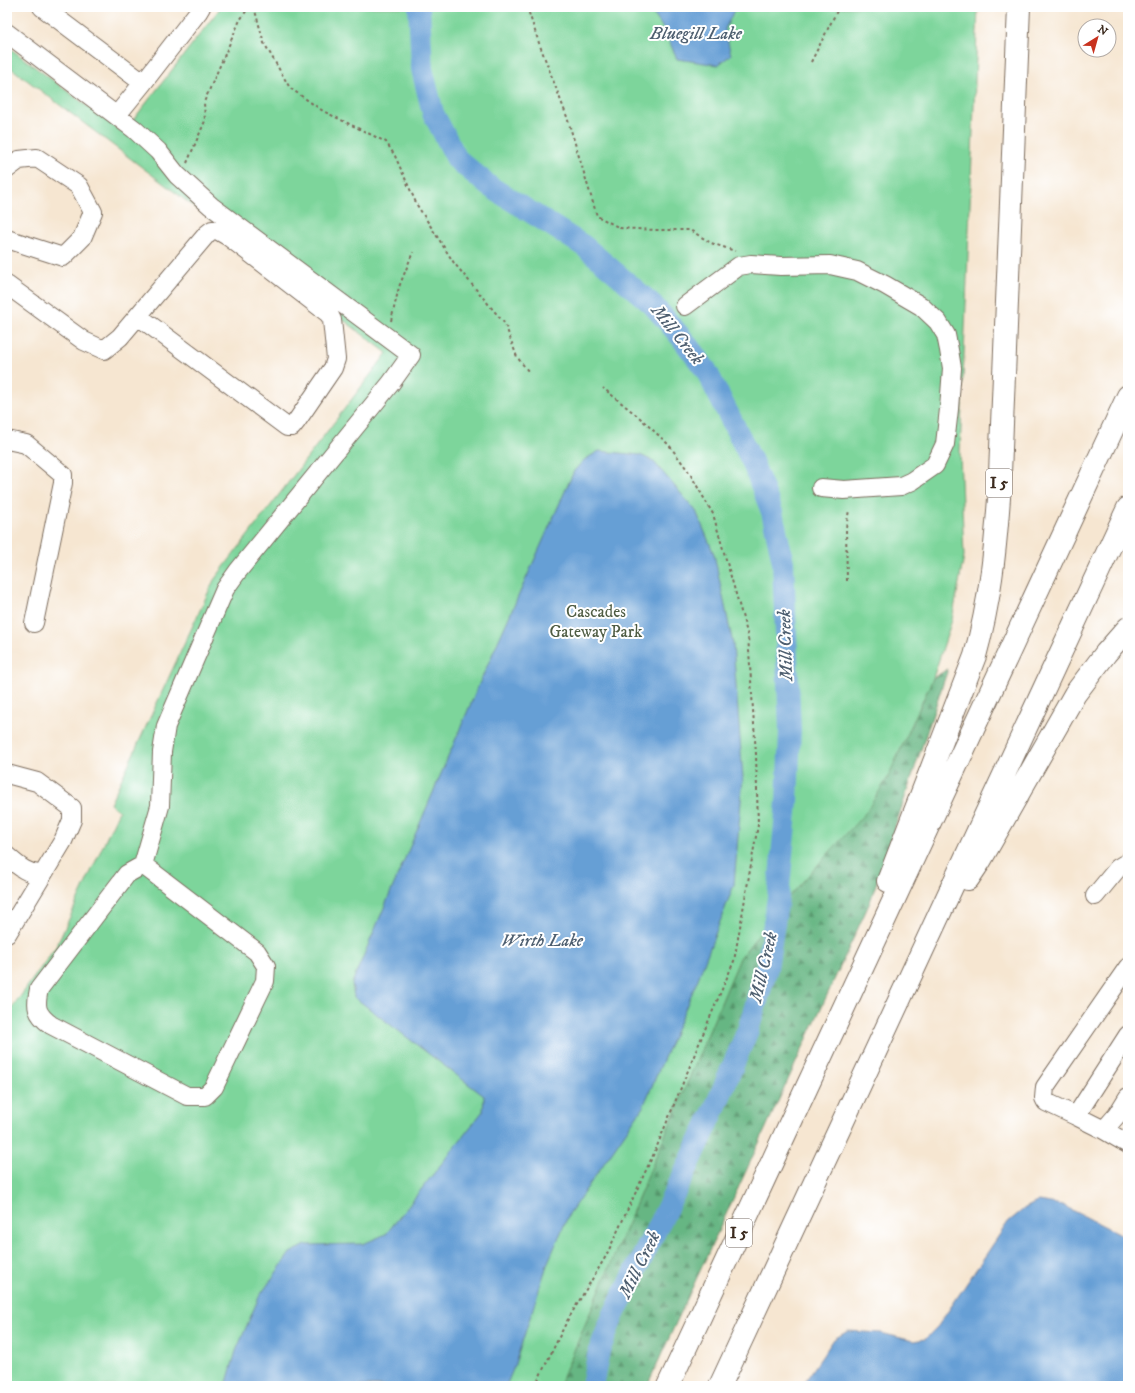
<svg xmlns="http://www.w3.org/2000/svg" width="1135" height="1393" font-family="'IM FELL DW Pica',serif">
<defs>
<pattern id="forest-firs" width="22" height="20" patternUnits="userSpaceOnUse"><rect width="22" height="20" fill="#66b683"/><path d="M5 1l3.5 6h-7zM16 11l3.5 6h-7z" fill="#55946b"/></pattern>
</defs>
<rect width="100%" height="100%" fill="#fff"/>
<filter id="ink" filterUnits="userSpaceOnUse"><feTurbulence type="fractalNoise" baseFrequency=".025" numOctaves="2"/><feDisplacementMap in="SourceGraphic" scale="8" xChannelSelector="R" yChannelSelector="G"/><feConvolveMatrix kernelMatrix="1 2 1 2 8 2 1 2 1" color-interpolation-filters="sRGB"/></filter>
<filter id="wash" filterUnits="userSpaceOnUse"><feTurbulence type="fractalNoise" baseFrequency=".012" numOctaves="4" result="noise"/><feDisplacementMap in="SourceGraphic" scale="16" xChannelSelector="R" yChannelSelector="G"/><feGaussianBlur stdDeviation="0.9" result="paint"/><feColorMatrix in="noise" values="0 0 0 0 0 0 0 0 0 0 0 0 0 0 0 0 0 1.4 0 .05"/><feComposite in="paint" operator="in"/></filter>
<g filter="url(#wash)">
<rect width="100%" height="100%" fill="#f6e6d1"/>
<path fill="url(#forest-firs)" stroke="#507050" d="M948,669L870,902L647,1386H559L740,958L777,910L887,779L933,678Z"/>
<path fill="#7dd59b" stroke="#5c805c" d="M221,7H978L960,453L964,556L952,620L933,678L887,779L866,812L777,910L740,958L559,1386H7V1018L12,1008L57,945L119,811L110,804L214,580L387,353L7,65V46L123,133Z"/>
<path fill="#669fd5" stroke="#50647a" d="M645,7H739L735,9L725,29L731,55L718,65L677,59C669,41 661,18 645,7Z
M599,451L640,455L653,461L696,511L714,554L733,644L743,778L734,885L698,979L643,1107L569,1214L548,1262L514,1367L506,1386H226L236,1351L259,1297L290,1253L306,1245L363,1244L386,1234L483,1111L484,1096L354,997L352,983L480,682L574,471L584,460Z
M1039,1201L1062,1205L1128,1238V1386H802L834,1339L848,1331L881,1333L913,1341L925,1339L938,1326L1008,1222L1025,1208Z"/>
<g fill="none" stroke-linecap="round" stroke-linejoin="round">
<path stroke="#669fd5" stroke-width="22" d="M419,7L422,69L433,113L457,159L489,186L532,213L584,246L652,304L681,337L706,370L752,461L772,512L783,562L790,730L787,802L778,898L767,968L748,1030L714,1110L688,1166L613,1316L599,1351L592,1386"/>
</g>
</g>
<g filter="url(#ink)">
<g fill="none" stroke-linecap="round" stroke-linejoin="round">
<defs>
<path id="minor" d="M42,7L143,83L117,115
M7,33L134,129L158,151L177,175L211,206L411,355L391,383L238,571L225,589L166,726L162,752L160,806L143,865L127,874L39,989C35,1007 36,1014 51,1025L187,1096H205L214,1087L265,981L266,966L257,952L143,865
M143,83L198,12L201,7
M7,169L19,160L37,158L79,186L93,212L82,238L63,257L7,239
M7,285L84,341L104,350L120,337L207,234L212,230H217L229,237L329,314L332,320L336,359L333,368L296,422L292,427H287L138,316
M685,306L739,266L751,264L781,266L830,265L857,271L885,285L921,306L938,322L946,335L949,350L952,368L949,409L945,444L935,465L912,481L901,486L844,490L821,488
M7,440L26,444L63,475V483L34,623
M7,774L37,782L72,808V820L63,841L7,934
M7,856C17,865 30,877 44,873
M1095,896L1118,868L1128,862
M1128,1035L1076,1116L1104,1130L1117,1115L1128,1097
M1076,1116L1046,1102L1044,1098L1045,1087L1128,967
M1104,1130L1128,1144"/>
<path id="highway" d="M968,879L980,861L1075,694L1106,653L1128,628
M888,881L975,656C990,602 995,553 999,498L1019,7
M668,1386L1128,396
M720,1386L1128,508"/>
</defs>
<use href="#minor" stroke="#7c6c5d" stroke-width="20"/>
<use href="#highway" stroke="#7c6c5d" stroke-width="24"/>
<path stroke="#7c6c5d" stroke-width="2" stroke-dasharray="3 3" stroke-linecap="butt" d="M254,7L264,43L290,88L323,111L386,142L395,156L417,205L454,263L505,324L517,357L528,371
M527,7L539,43L567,117L597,216L620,228L655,230H690L711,243L735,251
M811,62L839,7
M187,163L205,121L204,102L240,20L249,7
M391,321L399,287L413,252
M847,581L846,528L849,510
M535,1386L567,1321L606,1256L655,1151L703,1034L734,961L758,825L756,754L748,636L713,514L689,472L669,445L640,418L603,388"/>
<use href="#minor" stroke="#fff" stroke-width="18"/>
<use href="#highway" stroke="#fff" stroke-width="22"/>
</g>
</g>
<g text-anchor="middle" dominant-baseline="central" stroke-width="4" stroke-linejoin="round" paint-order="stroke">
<g fill="#fff" stroke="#766a62" stroke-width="1">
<rect x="986" y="469" width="26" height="28" rx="3"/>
<rect x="726" y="1219" width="26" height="28" rx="3"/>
</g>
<g font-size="16" font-weight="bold" fill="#3b2a1e">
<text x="999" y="483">I 5</text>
<text x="739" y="1233">I 5</text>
</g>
<g font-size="17" fill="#4f5d44" stroke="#fff">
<text x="596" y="612">Cascades<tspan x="596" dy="20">Gateway Park</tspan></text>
</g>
<g font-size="18" font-style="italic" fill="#4e5f70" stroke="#fff">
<text x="696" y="34">Bluegill Lake</text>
<text transform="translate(677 335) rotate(51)">Mill Creek</text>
<text transform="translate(786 645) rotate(-92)">Mill Creek</text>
<text x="542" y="941">Wirth Lake</text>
<text transform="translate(764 967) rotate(-77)">Mill Creek</text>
<text transform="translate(640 1265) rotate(-64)">Mill Creek</text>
</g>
</g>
<rect width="1135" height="1393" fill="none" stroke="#fff" stroke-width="24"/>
<g transform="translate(1097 38) rotate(37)"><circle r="19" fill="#ffffff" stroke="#b1aaa5"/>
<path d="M0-3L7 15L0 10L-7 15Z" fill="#c8321e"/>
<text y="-6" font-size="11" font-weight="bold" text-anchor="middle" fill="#3b2a1e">N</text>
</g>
</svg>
